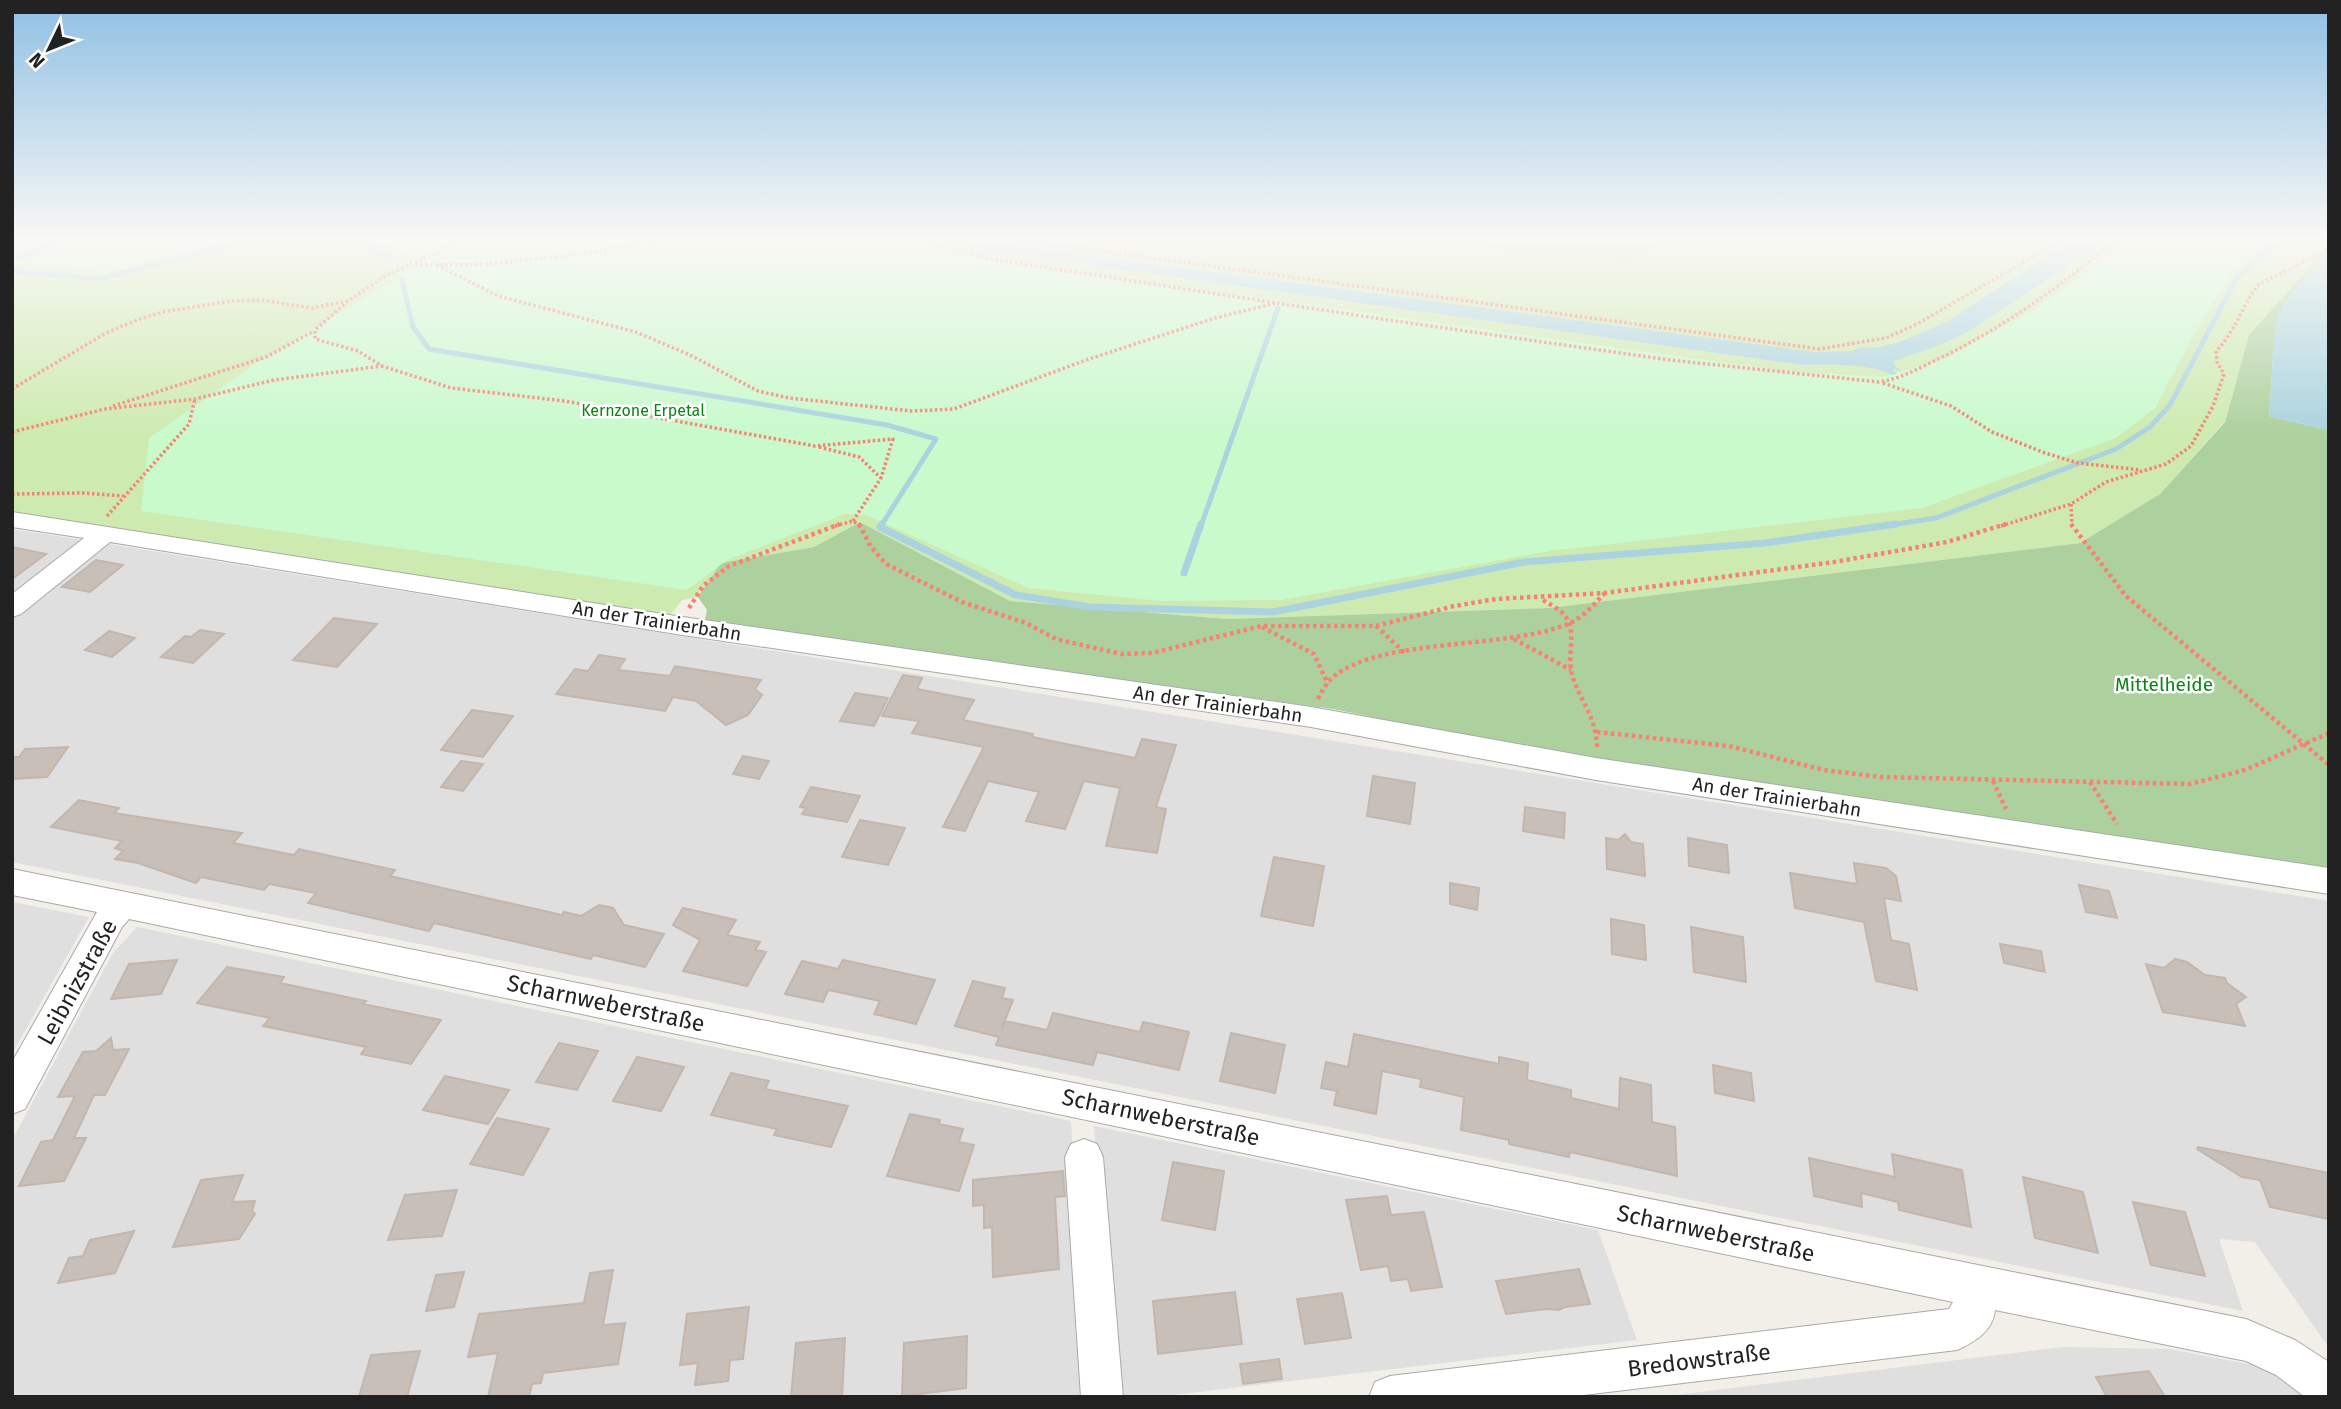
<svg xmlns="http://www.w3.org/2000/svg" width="2341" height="1409" font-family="'Fira Sans',sans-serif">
<rect width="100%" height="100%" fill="#f2efe9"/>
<path fill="#e0dfdf" d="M12,529L90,541L12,603Z
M102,543L2329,901V1348L2255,1242L2219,1239L2243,1311L12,862V614Z
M12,902L89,917L12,1054Z
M137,927L1071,1121L1089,1397H12V1140L113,953Z
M1094,1126L1598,1230L1637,1340L1156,1397H1114Z
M2062,1347L2169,1349L2291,1372L2308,1397H1660Z"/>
<path fill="#cdebb0" d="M12,238H1435L1544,256L1630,258L1674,238H2329V245L2249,335L2225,421L2160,494L2080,543L1549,608L1227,619L1010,601L860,522L814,547L721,563L698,597L682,600L670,615L12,513Z"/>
<path fill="#add19e" d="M1435,238H1674L1630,258L1544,256Z
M2329,245V259C2312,271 2285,296 2279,316C2272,341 2272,388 2269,416L2329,430V873L1600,763L1333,709L704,624L707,610L698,597L721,563L814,547L860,522L1010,601L1227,619L1549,608L2080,543L2160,494L2225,422L2249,335Z"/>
<path fill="#c8facc" d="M12,238H241L111,272L12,262Z
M365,238H935L971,255L1067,271L1785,371L1884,377L1946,358L2033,310L2120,249L2126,238H2269L2231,274L2206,313L2155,408L2116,438L1922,508L1550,551L1281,600L1162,601L1028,588L866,515L845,514L727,560L687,590L141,511L149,438L255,364L411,270L410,252Z"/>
<path fill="#aad3df" d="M955,238H979L1002,244L1815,352L1852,351L1857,348L1880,347L1900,342L1946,322L2077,238H2111L1969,331L1945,343L1894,361L1895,366L1902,371L1892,369L1897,374L1891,375C1876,364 1823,364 1803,365L990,251L986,252L978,248L964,250L967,244Z
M2329,259V430L2269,416C2272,388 2272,341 2279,316C2285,296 2312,271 2329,259Z"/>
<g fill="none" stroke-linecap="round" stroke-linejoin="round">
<path stroke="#aad3df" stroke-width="5" d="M337,238L366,244L391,260
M17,259L64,238
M13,271L99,279L260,238
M402,280L413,327L429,349L887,425L936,439L881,526
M1201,526L1278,308
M1884,526L1936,518L2116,449L2150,427L2170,405L2237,277L2283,238"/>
<path stroke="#aad3df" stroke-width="7" d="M882,524L880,527L1016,595L1090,607L1273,612L1524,562L1765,543L1896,524
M1184,573L1201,524"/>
</g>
<path fill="#c7bfb8" stroke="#c4b6ab" stroke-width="2" d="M12,547L46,554L12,579Z
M96,560L123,565L90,592L62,587Z
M334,618L377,624L337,667L293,660Z
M200,630L224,634L193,663L161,657L185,636L191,637Z
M109,631L135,638L112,657L85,650Z
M599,655L625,659L618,670L670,676L675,666L761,680L755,689L762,695L748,715L726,725L696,701L673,697L665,711L556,694L575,669L588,671Z
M903,675L922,678L917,689L974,700L963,720L1033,734L1032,737L1135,758L1142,739L1176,745L1156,807L1166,809L1157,853L1106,846L1120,788L1084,781L1065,829L1026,821L1039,792L988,781L965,831L943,827L984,747L912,733L919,721L882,716Z
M855,693L888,698L874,726L840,721Z
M472,710L513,716L483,757L441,750Z
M68,747L47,777L12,779V757H19L25,749Z
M743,756L769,761L759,779L733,774Z
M461,761L483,764L463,791L441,787Z
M1373,776L1415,783L1410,824L1367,816Z
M811,787L860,796L847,822L802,814L806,808L800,807Z
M79,800L119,808L114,813L242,833L233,843L294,855L299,849L395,870L390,876L562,915L564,912L581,916L599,905L613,908L624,925L664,934L645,967L593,955L591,959L434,923L429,931L308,903L316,893L269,884L264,890L201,877L196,883L138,863L115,859L123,851L115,848L122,841L51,827Z
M1525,807L1565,813L1564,838L1523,831Z
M860,820L905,828L888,865L842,857Z
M1625,834L1631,842L1643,844L1645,876L1607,869L1606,838L1618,840Z
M1688,838L1727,845L1729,873L1689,866Z
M1274,857L1324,866L1313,926L1261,916Z
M1854,863L1886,868L1896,876L1901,901L1884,898L1891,940L1909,944L1917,990L1876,981L1864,922L1795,908L1790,873L1857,884Z
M1450,883L1479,888L1477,910L1450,904Z
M2079,885L2109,891L2117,918L2086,912Z
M683,908L736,920L727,935L760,942L755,950L766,952L747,986L683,971L700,940L673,925Z
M1611,919L1644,925L1646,960L1612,954Z
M1691,927L1743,937L1746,982L1694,972Z
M2000,944L2041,951L2045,972L2004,963Z
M2175,959L2187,962L2205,975L2225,978L2227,983L2246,997L2236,1004L2245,1026L2163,1012L2146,964L2164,968Z
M177,960L161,994L111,999L129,964Z
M843,960L935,980L916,1024L874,1014L880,1001L828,990L823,1002L785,994L802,961L838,969Z
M227,967L284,977L280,983L366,1001L363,1004L441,1020L411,1064L361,1054L366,1047L263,1026L270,1018L197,1003Z
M973,981L1005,988L1002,998L1013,1000L1002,1028L1005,1021L1047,1030L1053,1013L1140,1032L1143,1022L1189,1032L1179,1070L1097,1052L1093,1065L996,1045L999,1037L955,1026Z
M1231,1033L1285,1045L1275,1093L1220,1081Z
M1354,1034L1499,1064V1057L1528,1063L1527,1080L1571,1090V1098L1619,1109L1620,1078L1651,1085L1652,1122L1675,1127L1677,1176L1570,1152L1569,1157L1509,1144V1140L1461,1130L1464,1097L1420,1087L1421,1079L1382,1071L1376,1114L1334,1105L1337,1091L1321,1088L1326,1062L1348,1067Z
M111,1038L113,1050L129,1049L105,1095H94L74,1138H86L64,1181L19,1186L41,1142L53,1140L75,1096L58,1097L83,1052L96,1051Z
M559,1043L598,1051L577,1090L536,1082Z
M637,1057L684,1067L661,1111L613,1101Z
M1713,1065L1751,1073L1754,1101L1715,1093Z
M731,1073L769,1081L765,1089L848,1106L831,1147L774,1135L777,1129L711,1115Z
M445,1076L509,1090L488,1124L423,1110Z
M910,1114L940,1120L939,1124L963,1129L959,1142L974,1145L959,1191L887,1176Z
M497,1118L549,1129L523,1175L470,1164Z
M2198,1147L2329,1173V1219L2270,1207L2260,1180L2242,1177L2197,1149Z
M1892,1154L1962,1170L1971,1227L1899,1210L1898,1202L1861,1193L1862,1207L1814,1196L1809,1158L1895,1177Z
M1173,1162L1224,1171L1215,1230L1162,1220Z
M1063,1171L1065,1196L1055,1197L1059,1269L993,1277L992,1227L984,1228V1205L973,1206V1180Z
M243,1175L232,1202L255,1201L252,1211L255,1214L239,1239L173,1247L201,1180Z
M2023,1177L2083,1192L2098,1253L2035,1238Z
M457,1190L442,1236L388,1240L405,1195Z
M1387,1196L1391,1215L1424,1212L1442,1287L1411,1291L1408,1279L1391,1281L1388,1266L1361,1270L1346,1200Z
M2133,1202L2185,1212L2205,1276L2151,1265Z
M134,1231L115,1273L58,1283L69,1258L83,1256L90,1240Z
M1579,1269L1590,1304L1565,1307L1559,1310L1547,1309L1506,1314L1496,1281Z
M613,1270L603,1325L625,1323L618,1364L543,1373L541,1383L532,1384L529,1397H488L498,1353L468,1357L479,1314L584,1303L590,1273Z
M464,1272L454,1307L426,1311L436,1275Z
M1235,1292L1242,1344L1158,1354L1153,1301Z
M1342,1293L1351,1338L1305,1344L1297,1299Z
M749,1307L743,1359L730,1360L728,1381L695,1385L698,1363L680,1365L687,1314Z
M967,1336L966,1388L902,1396L904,1343Z
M845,1338L842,1397H791L796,1343Z
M420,1351L407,1397H359L371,1355Z
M1279,1359L1282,1379L1243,1384L1240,1364Z
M2149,1371L2165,1397H2107L2096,1377Z"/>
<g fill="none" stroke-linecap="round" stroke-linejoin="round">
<defs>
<path id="minor" d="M12,512L676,616L1311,707L1596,758L2329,868V894L1596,780L1311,727L676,634L110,542L21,614L12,617V594L84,538L12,527Z
M12,869L2246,1319L2295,1340L2329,1362V1397H2305L2276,1375L2246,1361L1995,1310C1993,1331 1975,1342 1957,1350L1567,1397H1369L1375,1382L1390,1376L1949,1309L1953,1302L129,919L122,927L25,1109L12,1114V1062L97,912L12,895Z
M1084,1139L1097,1144L1103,1157L1123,1397H1081L1065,1157L1071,1144Z"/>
</defs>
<use href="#minor" stroke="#a9a9a9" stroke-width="2"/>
<path stroke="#fa8072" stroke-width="3.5" stroke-dasharray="2.5 2.5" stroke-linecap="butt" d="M908,238L989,259L1388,320L1670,360L1879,382C1899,379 1916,370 1934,361C2002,329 2061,286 2118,238
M1005,238L1819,349L1886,338L1917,324L2065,238
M415,265L492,264L595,252L671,238
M437,265L498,296L636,332L690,355L758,391L789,398L912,411L954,409L1086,360L1215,318L1276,303
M348,301L315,330V339L358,351L382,366L451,388L565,401L815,446L893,439L881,478L853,521
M1883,383L1951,406L1992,432L2045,453L2078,463L2141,470
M12,389L106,333L137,320L163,312L231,301L261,300L312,308L348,301L385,276L443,250L458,238
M113,406L266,357L314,331
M12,432L105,409L195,399L274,380L382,366
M819,447L859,457L881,478
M12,494L83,493L123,496
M2071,504L2072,526
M107,516L189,424L195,399
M835,526L853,521L861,526
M2001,526L2071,504L2106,482L2166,464L2191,446L2213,406L2224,374L2217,362L2216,351C2236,331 2242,305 2259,284L2329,250"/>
<path stroke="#fa8072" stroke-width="4.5" stroke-dasharray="3.5 3.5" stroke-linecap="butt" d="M859,524L871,547L886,564L962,602L1026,623L1056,639L1121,654L1152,653L1261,626H1376L1454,606L1496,599L1605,593L1834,562L1947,542L2006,524
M2071,524L2126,596L2329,765
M1543,600C1552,606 1563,610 1568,621C1575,636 1568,654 1571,670C1577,699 1596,713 1597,747
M689,608L703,586L729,566L840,524
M1376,626L1405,653
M1262,627L1314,654L1328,684
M1514,639L1571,670
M1318,699C1322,691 1326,683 1333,677C1382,637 1504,650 1568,624C1583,618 1594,604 1605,593
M1597,732L1729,746L1824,770L1880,777L2190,784L2245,770L2329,733
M1993,781L2006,809
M2090,782L2117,824"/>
<use href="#minor" fill="#fff" fill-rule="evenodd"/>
</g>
<linearGradient id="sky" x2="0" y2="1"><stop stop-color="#8fc0e4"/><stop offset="0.55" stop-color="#f9f8f5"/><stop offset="1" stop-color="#f9f8f5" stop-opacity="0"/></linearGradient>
<rect width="2341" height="435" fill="url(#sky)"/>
<g text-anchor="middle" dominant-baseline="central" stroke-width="5" stroke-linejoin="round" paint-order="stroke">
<g font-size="16" fill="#0c8416" stroke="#fff">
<text x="643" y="410">Kernzone Erpetal</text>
</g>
<g font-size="19" fill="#222" stroke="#fff">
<text transform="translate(657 621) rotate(9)">An der Trainierbahn</text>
<text transform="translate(1218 704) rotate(8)">An der Trainierbahn</text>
<text transform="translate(1777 797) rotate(9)">An der Trainierbahn</text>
</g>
<g font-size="19" fill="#0c8416" stroke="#fff">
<text x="2164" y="684">Mittelheide</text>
</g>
<g font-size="23" fill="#222" stroke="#fff">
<text transform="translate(77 982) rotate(-61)">Leibnizstraße</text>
<text transform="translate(606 1003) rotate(12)">Scharnweberstraße</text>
<text transform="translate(1161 1117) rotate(12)">Scharnweberstraße</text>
<text transform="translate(1716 1233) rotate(12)">Scharnweberstraße</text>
<text transform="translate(1699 1360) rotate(-7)">Bredowstraße</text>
</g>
</g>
<rect width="2341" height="1409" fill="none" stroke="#222222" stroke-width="28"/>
<g transform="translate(49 49) rotate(227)" stroke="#ffffff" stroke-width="5" paint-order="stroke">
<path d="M0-5L12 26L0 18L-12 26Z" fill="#222222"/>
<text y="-10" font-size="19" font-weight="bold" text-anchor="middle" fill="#222222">N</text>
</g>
</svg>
